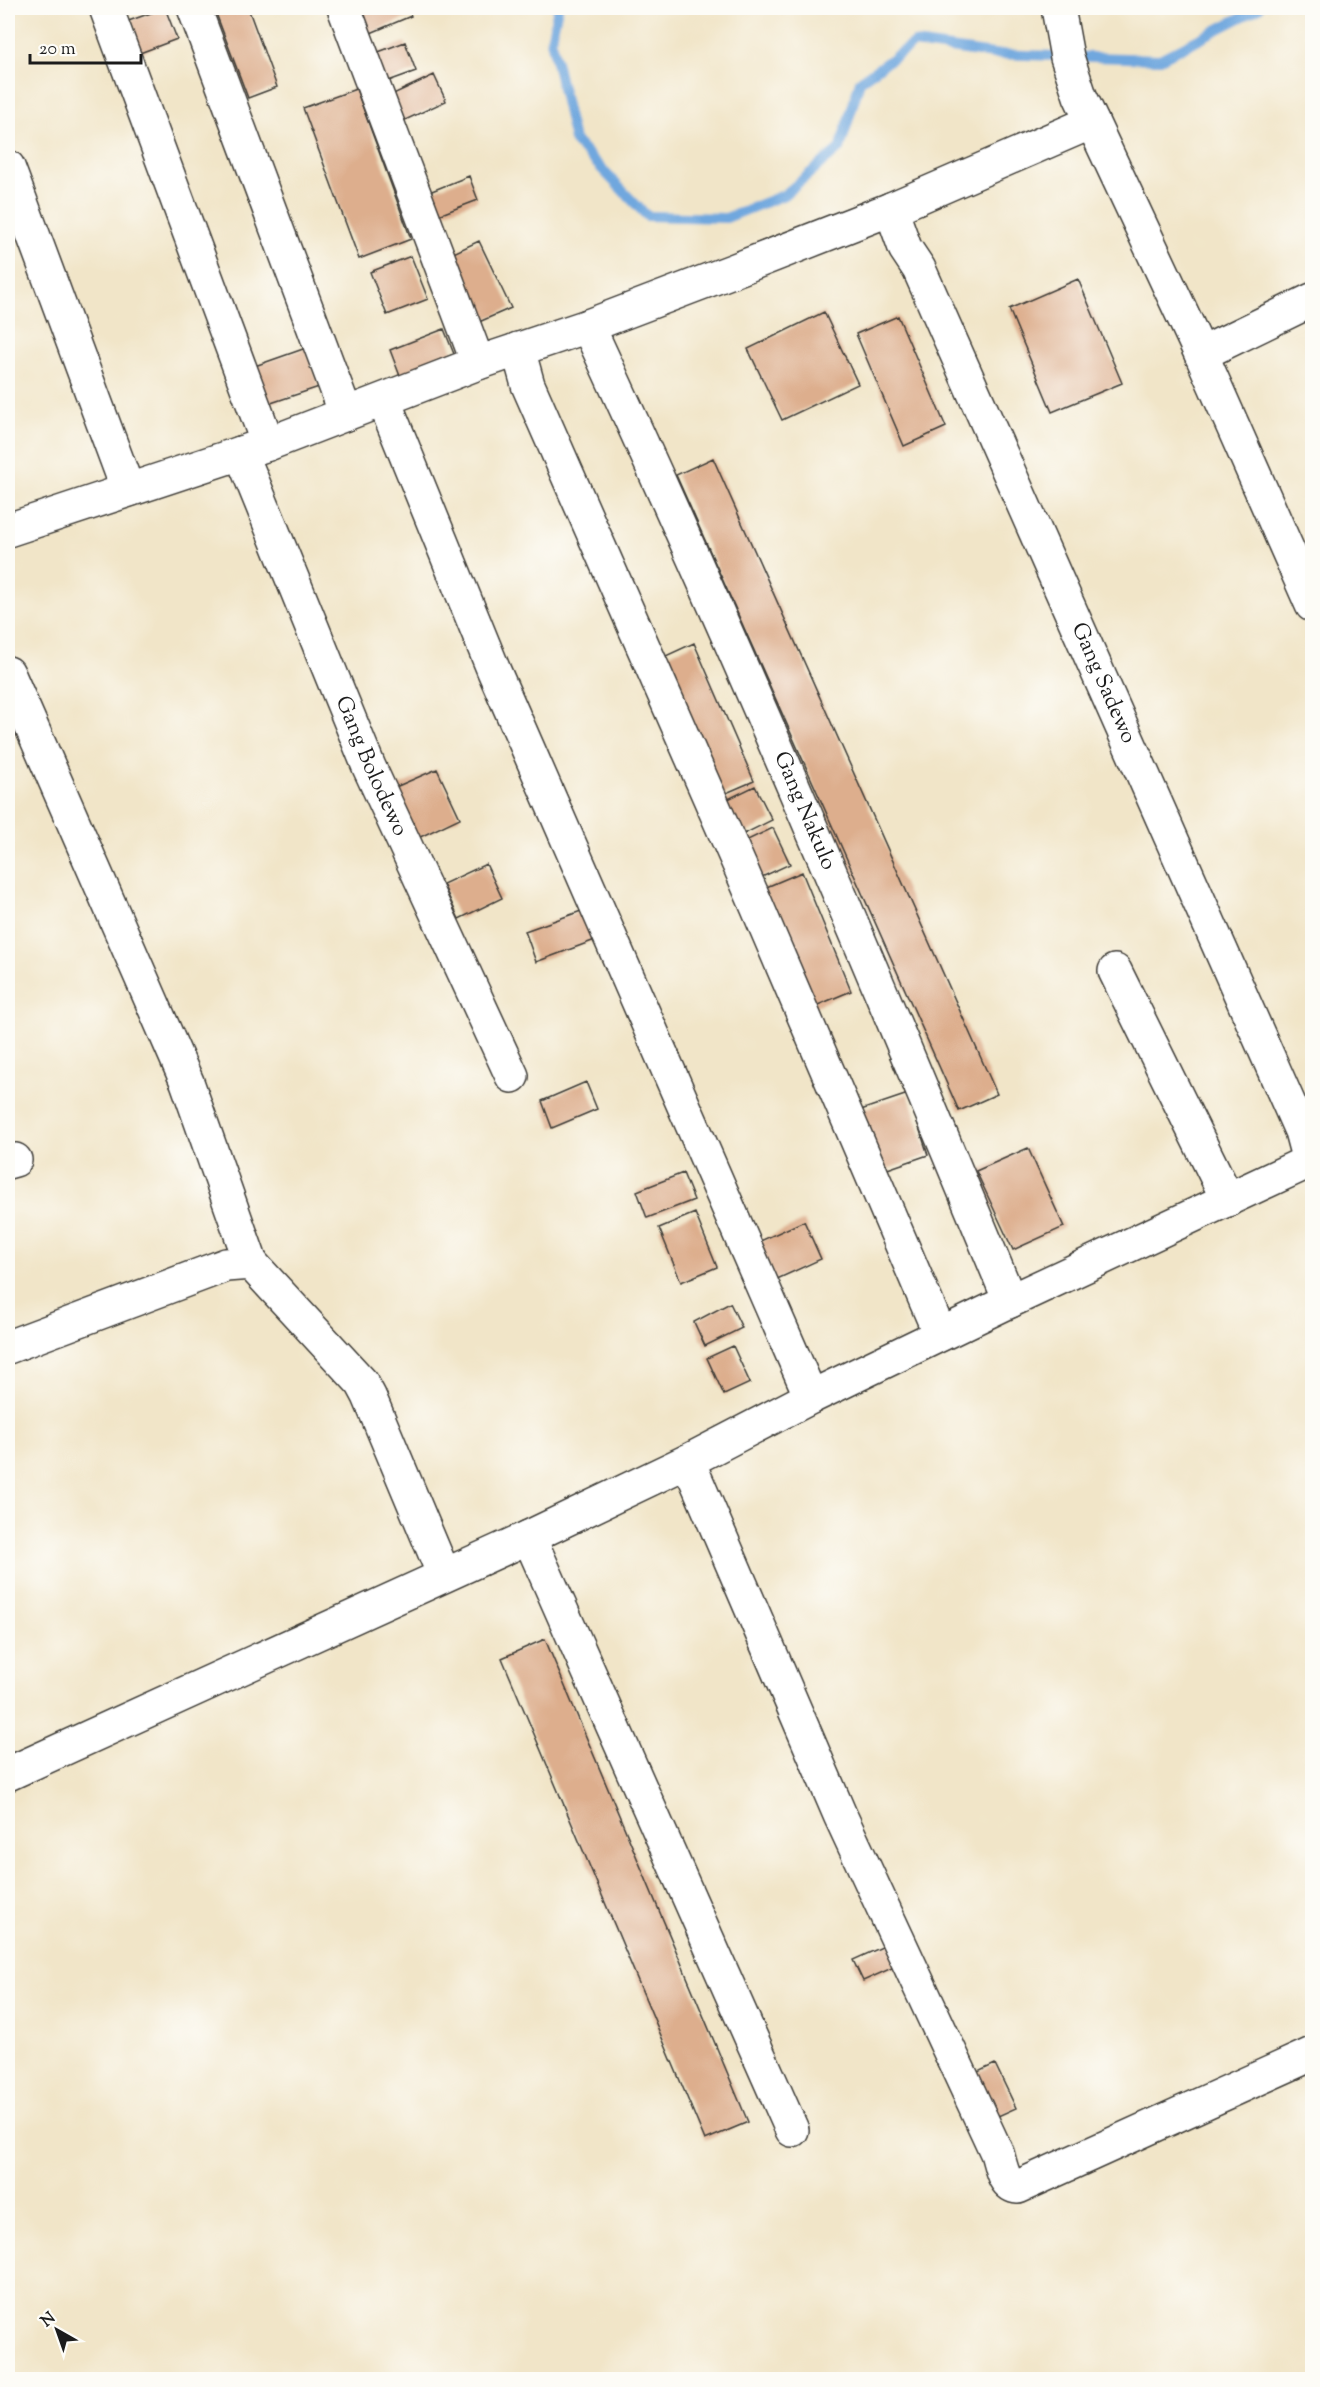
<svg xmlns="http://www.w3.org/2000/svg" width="1320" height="2387" font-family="'Sorts Mill Goudy',serif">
<rect width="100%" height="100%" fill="#fdfcf7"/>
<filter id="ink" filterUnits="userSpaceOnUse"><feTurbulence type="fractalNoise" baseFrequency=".0167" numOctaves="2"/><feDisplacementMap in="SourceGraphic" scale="12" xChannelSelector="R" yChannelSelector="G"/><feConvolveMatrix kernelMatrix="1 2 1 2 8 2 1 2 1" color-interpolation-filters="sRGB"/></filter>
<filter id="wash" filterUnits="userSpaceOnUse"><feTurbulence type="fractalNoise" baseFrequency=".008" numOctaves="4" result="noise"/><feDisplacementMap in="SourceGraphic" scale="24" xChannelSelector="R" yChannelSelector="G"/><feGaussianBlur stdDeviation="1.35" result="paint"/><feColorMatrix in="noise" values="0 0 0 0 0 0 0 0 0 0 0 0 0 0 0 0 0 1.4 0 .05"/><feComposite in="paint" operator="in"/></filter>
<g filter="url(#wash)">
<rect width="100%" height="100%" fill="#f1e5c8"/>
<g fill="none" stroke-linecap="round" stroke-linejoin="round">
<path stroke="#6fa7de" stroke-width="10" d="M558,8L551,40L574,140L647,216L726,218L784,195L840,148L860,81L914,43L993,54L1160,59L1259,8"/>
</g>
<g id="blocks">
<path fill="#ddae8d" d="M165,8L177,39L132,56L120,24Z
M214,8H248L277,87L248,98Z
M355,8H408L411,16L366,35Z
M405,42L416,71L383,83L373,54Z
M434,75L446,101L403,121L391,95Z
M356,89L411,239L359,259L303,108Z
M469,176L478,200L431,218L422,195Z
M479,241L511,308L479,322L447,256Z
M411,256L428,299L387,315L370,272Z
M1078,279L1122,383L1052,412L1009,309Z
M824,312L858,384L782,420L748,349Z
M898,316L946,427L904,446L856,334Z
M444,329L454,354L400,376L390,350Z
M306,348L319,387L265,405L252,367Z
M713,458L997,1094L959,1111L676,475Z
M694,643L754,781L717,797L657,660Z
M437,769L460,818L414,840L391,789Z
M755,786L772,820L740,836L724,801Z
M773,828L790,864L753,881L737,845Z
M486,864L502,898L459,919L443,884Z
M802,872L851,991L806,1010L757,891Z
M584,910L595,940L536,962L525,931Z
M586,1082L597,1109L552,1128L542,1101Z
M908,1094L928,1155L876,1173L855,1112Z
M1028,1148L1064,1227L1013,1250L976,1171Z
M683,1173L694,1200L647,1218L637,1191Z
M695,1213L717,1267L681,1282L659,1228Z
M804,1221L821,1259L775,1280L758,1242Z
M730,1303L742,1328L705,1346L694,1322Z
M733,1346L750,1383L724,1395L707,1358Z
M545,1639L748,2122L705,2140L502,1658Z
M891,1943L901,1964L863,1981L853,1960Z
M995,2064L1016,2108L987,2121L967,2077Z"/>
</g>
</g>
<g filter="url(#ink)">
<use href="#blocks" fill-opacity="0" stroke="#3c3a36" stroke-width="1.5"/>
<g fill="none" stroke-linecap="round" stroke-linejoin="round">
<defs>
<g id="minor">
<path d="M106,8L268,444"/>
<path d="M194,8L346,414"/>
<path d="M344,8L478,363"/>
<path d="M1058,8L1067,57L1080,96L1201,354L1312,605"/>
<path d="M8,167L128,490"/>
<path id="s1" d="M891,209L905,248L919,269L1301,1131L1309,1161"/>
<path id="s2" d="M588,326C737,647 874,973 1010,1301"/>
<path d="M518,349L528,385L741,869L940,1334"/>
<path d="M1201,354L1312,300"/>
<path d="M384,401L494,671L811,1397"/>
<path id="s3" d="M241,453L369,767L512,1076"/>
<path d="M8,530L268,444L478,363L588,326L735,270L891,209L1092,122"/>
<path d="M8,673L187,1082L251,1263"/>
<path d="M1115,971L1228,1200"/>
<path d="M8,1162L15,1160"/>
<path d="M8,1347L226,1265L251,1263L362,1383L369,1396L444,1575"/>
<path d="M688,1461L840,1815L997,2153C1001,2165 1003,2186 1018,2187L1312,2054"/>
<path d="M529,1537L792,2130"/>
<path d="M8,1774L529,1537L688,1461L811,1397L1010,1301L1312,1160"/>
</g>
</defs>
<use href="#minor" stroke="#3c3a36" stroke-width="36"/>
<use href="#minor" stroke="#fff" stroke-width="33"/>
</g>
</g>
<g text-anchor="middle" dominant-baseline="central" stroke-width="4.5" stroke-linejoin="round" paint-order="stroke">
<g font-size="22" fill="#1c1c1c" stroke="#fdfcf7">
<text stroke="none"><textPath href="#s1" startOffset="520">Gang Sadewo</textPath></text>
<text stroke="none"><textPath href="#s3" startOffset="339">Gang Bolodewo</textPath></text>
<text stroke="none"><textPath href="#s2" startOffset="531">Gang Nakulo</textPath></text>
</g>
</g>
<rect width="1320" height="2387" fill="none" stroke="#fdfcf7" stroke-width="30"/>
<g transform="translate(57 2330) rotate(320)" stroke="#fdfcf7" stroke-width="4.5" paint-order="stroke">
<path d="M0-4.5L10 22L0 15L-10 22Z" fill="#1c1c1c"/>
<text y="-9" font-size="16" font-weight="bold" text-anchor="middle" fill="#1c1c1c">N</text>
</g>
<path d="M30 54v9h111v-9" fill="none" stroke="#1c1c1c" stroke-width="3"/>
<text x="39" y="54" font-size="18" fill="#1c1c1c" stroke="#fdfcf7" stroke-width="4.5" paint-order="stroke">20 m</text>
</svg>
